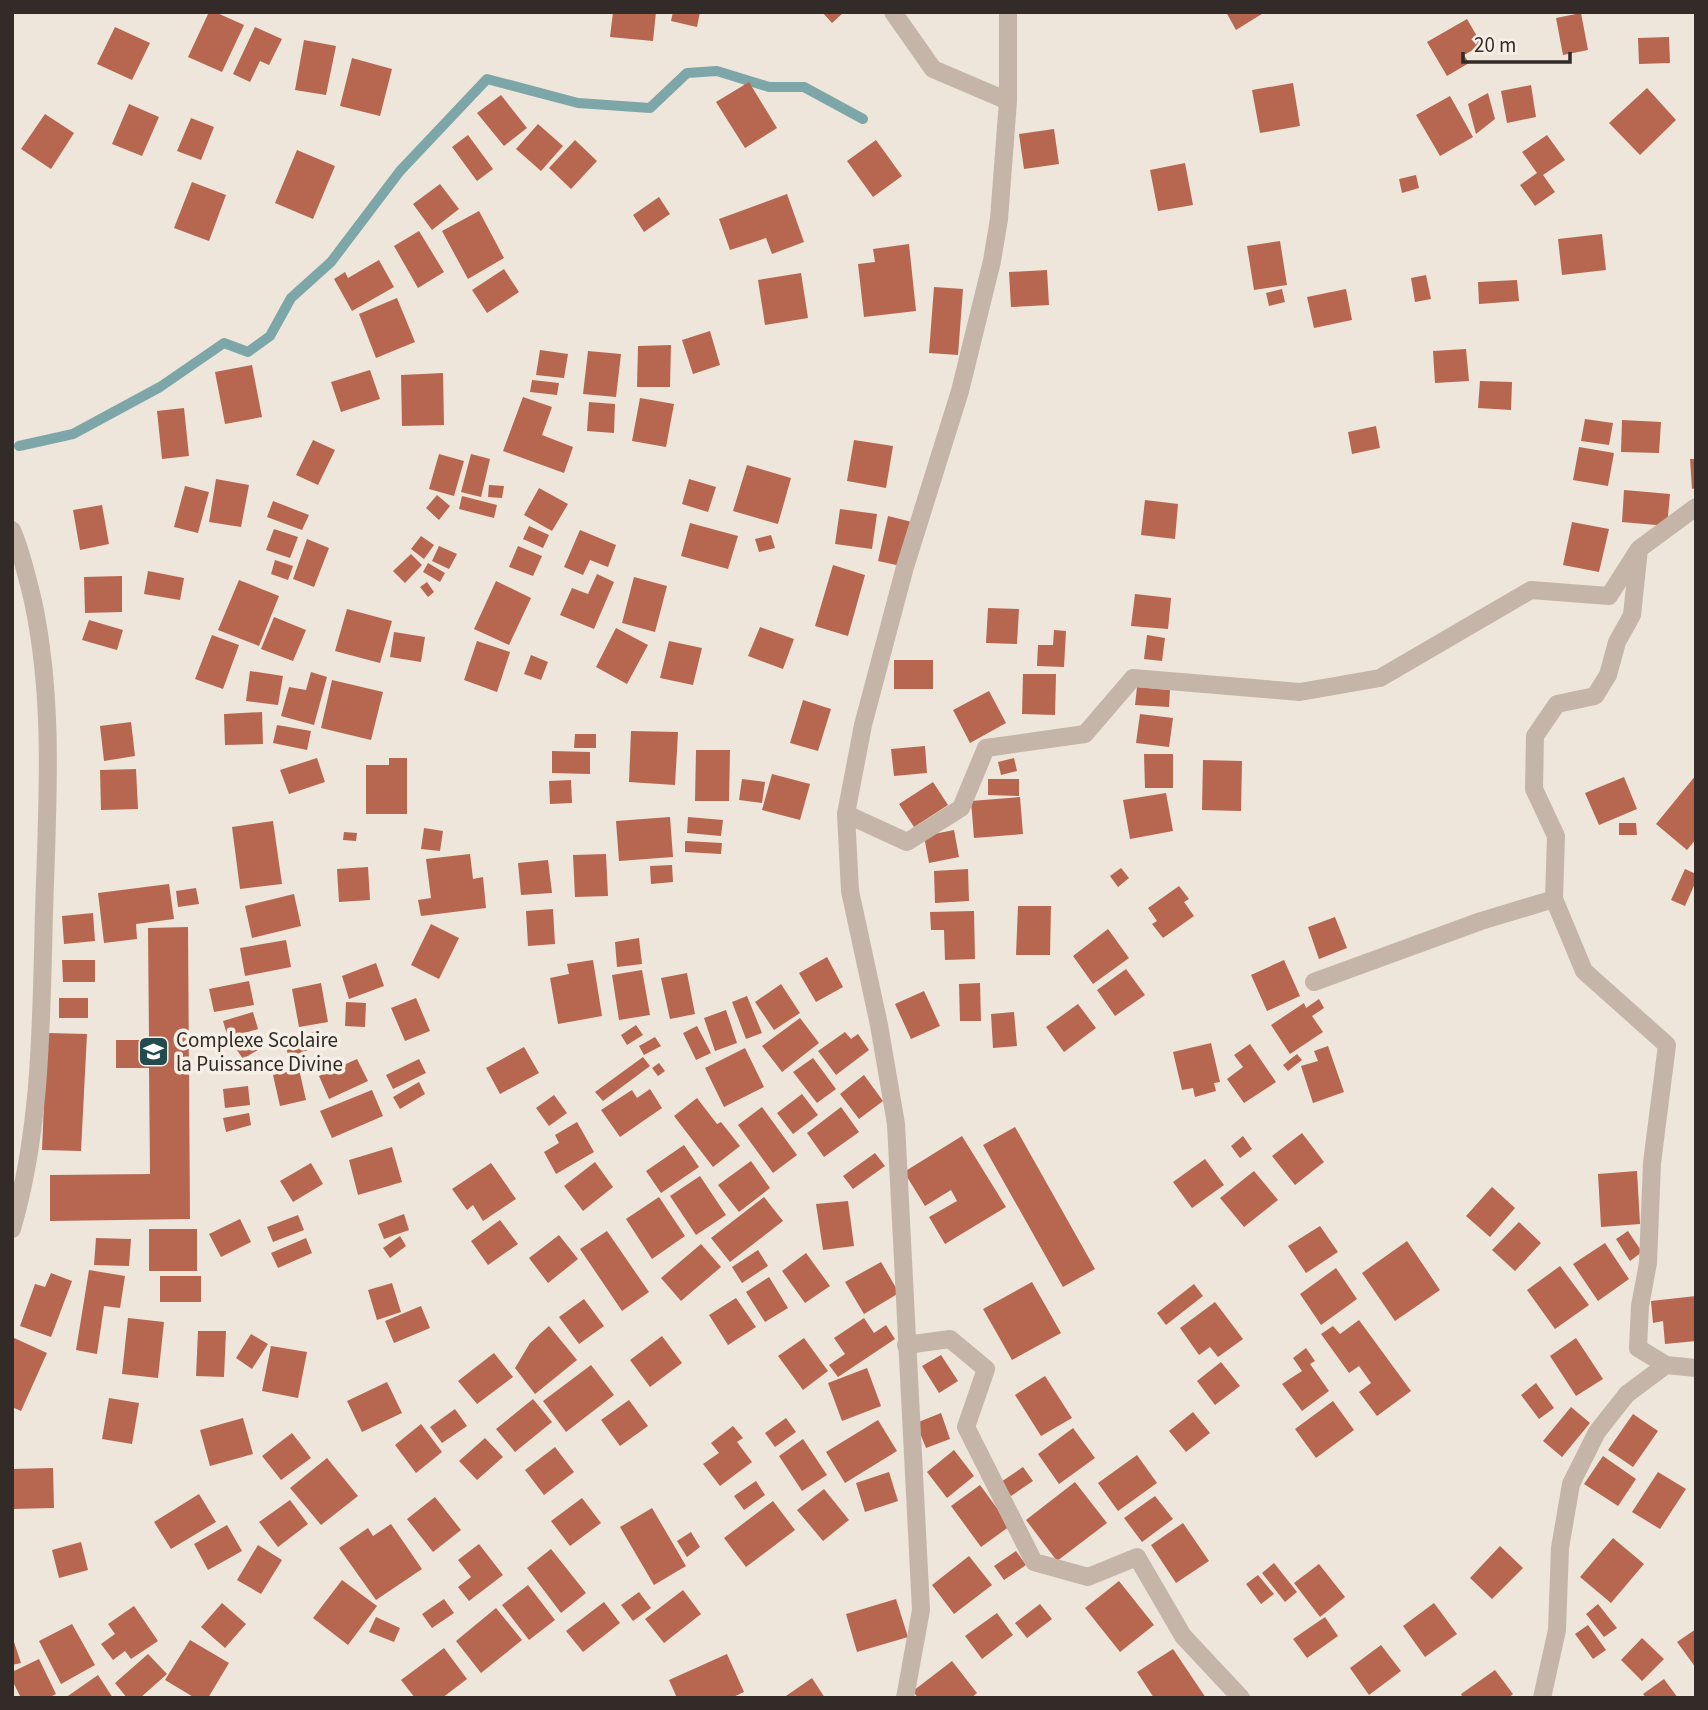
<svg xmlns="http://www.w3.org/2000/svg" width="1708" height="1710" font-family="'Source Sans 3',sans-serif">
<rect width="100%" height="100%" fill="#eee5db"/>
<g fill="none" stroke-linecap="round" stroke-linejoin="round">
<path stroke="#7da6a8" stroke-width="10" d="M19,446L73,434L160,387L224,343L248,352L270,336L291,298L331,262L400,171L487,79L578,103L650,108L687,73L717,71L769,87H804L863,119"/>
</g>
<path fill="#b76750" d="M209,12H215L244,25L222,72L188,57Z
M613,12H656L653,41L610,37Z
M673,12H700L697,27L671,21Z
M822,12H844L832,23Z
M1226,12H1265L1236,30Z
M1581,13L1588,50L1563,55L1556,18Z
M1467,19L1482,45L1464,55L1469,63L1447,76L1427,42Z
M115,27L150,43L132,80L97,64Z
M255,27L282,39L269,65L260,61L250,82L233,74Z
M1669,37L1670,63L1639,64L1638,38Z
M304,40L336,46L326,95L295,90Z
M352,58L392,69L380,116L340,106Z
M749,82L777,128L745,148L716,102Z
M1293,83L1300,126L1260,133L1252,90Z
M1531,85L1536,117L1507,123L1501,91Z
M1647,88L1676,120L1640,155L1609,123Z
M1488,93L1495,119L1476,134L1468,104Z
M501,95L527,128L504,146L477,113Z
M1450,96L1473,137L1440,156L1416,115Z
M129,104L159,117L142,156L112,144Z
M45,114L74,133L51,169L21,149Z
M191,118L214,127L201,160L177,151Z
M538,124L563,146L541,171L516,149Z
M1054,129L1059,164L1024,169L1019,134Z
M468,135L493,169L477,181L452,147Z
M1547,135L1565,160L1543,175L1555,192L1535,206L1520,185L1537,173L1522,152Z
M575,140L597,161L571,189L549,168Z
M876,140L902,176L873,197L847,161Z
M297,150L335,166L313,219L275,203Z
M1185,163L1193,205L1158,211L1150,170Z
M1416,175L1419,188L1402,193L1399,179Z
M192,182L226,195L209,241L174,228Z
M440,184L459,209L432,230L413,204Z
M787,194L804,242L772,254L766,238L730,250L719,219Z
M659,197L670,214L644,232L633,215Z
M479,211L504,258L468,279L442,231Z
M419,231L444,272L418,288L394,246Z
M1602,234L1606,270L1562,275L1558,239Z
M1280,241L1287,285L1254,290L1247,246Z
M909,244L916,311L864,317L858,264L875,262L873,249Z
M379,260L394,287L352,311L334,279L345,272L348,278Z
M504,269L519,292L487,313L472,290Z
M1047,270L1049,305L1011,307L1009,272Z
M801,273L808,318L765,325L758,280Z
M1426,275L1431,299L1415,302L1411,278Z
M1517,280L1519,301L1479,304L1478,282Z
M934,287L963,289L958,355L929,353Z
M1282,289L1285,302L1269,306L1266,293Z
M1346,289L1352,320L1314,328L1307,297Z
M397,298L415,342L376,358L359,314Z
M710,331L720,365L693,374L682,340Z
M671,345L670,387H637L638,346Z
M1466,349L1469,381L1435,383L1433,351Z
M540,350L568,354L564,378L536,375Z
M588,351L621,354L616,397L583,394Z
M252,365L262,417L225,424L215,372Z
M370,370L380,399L341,412L331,382Z
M443,373L444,425L402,426L401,375Z
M532,380L559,383L557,395L530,392Z
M1480,381L1512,382L1511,410L1478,408Z
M523,397L552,407L542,435L573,447L564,473L503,451Z
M640,398L674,404L666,447L632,441Z
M589,402L615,404L614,433L587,431Z
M184,408L189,456L162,459L157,411Z
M1585,419L1613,423L1609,445L1581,441Z
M1622,420L1661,422L1659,453L1621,452Z
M1376,426L1380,448L1352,454L1348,432Z
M313,440L335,450L318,485L296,475Z
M854,440L893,446L886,488L847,481Z
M1579,447L1614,453L1608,486L1573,480Z
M439,454L464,461L454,496L429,489Z
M471,454L490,459L481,497L461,492Z
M1690,459H1696V488L1692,489Z
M747,465L791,478L778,524L733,511Z
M216,479L249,485L241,527L209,522Z
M689,479L716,487L708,512L682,504Z
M489,485L504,486L502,498L488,497Z
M185,486L209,492L198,533L174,527Z
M539,488L568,504L552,531L524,515Z
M1624,490L1670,494L1667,526L1622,522Z
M437,495L450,506L439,520L426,508Z
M462,496L497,505L494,518L459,509Z
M1145,500L1178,504L1175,539L1141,535Z
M273,501L309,515L302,530L267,517Z
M102,505L109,544L80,550L73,510Z
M840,509L877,514L872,549L835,544Z
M888,516L912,522L901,566L878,561Z
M1572,522L1609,529L1599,572L1563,565Z
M690,523L738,536L728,569L681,556Z
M529,526L549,535L543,548L523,539Z
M274,529L298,537L290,558L266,550Z
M580,530L616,545L608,567L590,560L583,575L564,567Z
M771,535L775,548L759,552L755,539Z
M421,536L434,545L424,559L411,549Z
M307,539L329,548L314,587L293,579Z
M439,546L457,554L449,569L432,561Z
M518,546L542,556L533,576L509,567Z
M411,554L422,565L405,583L393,571Z
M275,560L293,566L288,580L271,574Z
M428,563L445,573L440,582L423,572Z
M833,565L865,575L848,636L815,626Z
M148,571L184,578L180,600L144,594Z
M597,574L614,582L594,629L560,615L572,588L588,594Z
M122,576V612L85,613L84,577Z
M634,577L667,586L655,632L622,623Z
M239,580L279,596L259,646L218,630Z
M496,581L531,598L509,645L474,629Z
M427,582L434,592L428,597L420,587Z
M1135,594L1171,598L1168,629L1131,626Z
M988,608L1019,609L1017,644L986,643Z
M347,609L392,621L380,663L335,651Z
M274,617L306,630L293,661L261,649Z
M89,620L123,630L117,650L82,640Z
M760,627L794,639L783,669L748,656Z
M616,628L648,645L627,684L596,667Z
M1054,630L1066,631L1064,667L1037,666L1038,645H1053Z
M394,632L425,637L421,662L390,657Z
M212,635L239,645L223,689L195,679Z
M1147,635L1165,638L1162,661L1144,659Z
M477,641L510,652L497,692L464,680Z
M669,641L702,648L693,685L660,678Z
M531,655L548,662L541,680L524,674Z
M894,660H933V689H894Z
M250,671L283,676L278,705L246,701Z
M311,672L327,677L314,725L281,716L289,687L306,690Z
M1023,674H1056L1055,715L1022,714Z
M332,680L383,692L371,740L321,728Z
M1137,687L1170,690L1169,707L1135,705Z
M989,691L1006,723L970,743L953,710Z
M803,700L831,709L818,751L790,743Z
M262,712L263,744L225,745L224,714Z
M1140,714L1173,718L1169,747L1136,743Z
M131,722L135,756L104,761L100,726Z
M277,725L311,731L307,750L273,743Z
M631,731L678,732L675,785L629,782Z
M575,734H596V748H574Z
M925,746L927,773L894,776L891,749Z
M696,750H730L729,801H695Z
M552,751L590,752V774L552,773Z
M1144,754H1173V788H1145Z
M317,758L325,782L289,794L280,770Z
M389,758H407V814H366V765H389Z
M1014,758L1017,771L1001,775L998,762Z
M1203,760L1242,761L1241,811L1202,810Z
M136,769L138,809L101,810L100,770Z
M772,774L810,784L800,820L762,810Z
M1696,775V839L1687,850L1656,824Z
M1624,777L1637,809L1599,825L1585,793Z
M742,779L765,782L762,803L739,800Z
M988,779H1019V796L988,795Z
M571,780L572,803L550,804L549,781Z
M933,782L948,805L914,827L899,804Z
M1166,793L1173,831L1130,839L1123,800Z
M1020,797L1023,834L974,838L971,801Z
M670,817L673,857L619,861L616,821Z
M688,817L723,820L721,836L687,833Z
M273,821L282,884L240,889L232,827Z
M1619,823H1636L1637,835H1619Z
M424,828L443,831L440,851L421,849Z
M954,830L959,857L929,863L924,836Z
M344,832L357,833L356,841L343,840Z
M685,841L722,843L721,854L685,852Z
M470,854L473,879L483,877L486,908L421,916L418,900L431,898L426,859Z
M606,854L608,896L575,897L573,855Z
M548,860L552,893L521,895L518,863Z
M672,865L673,882L651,884L650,866Z
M368,867L370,900L339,902L337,869Z
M1121,868L1129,878L1118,887L1110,876Z
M968,869L969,901L935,903L934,871Z
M1685,869L1696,874V881L1685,906L1671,900Z
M169,884L174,919L136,924L137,939L104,943L98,893Z
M1179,886L1189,899L1184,902L1194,916L1163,938L1152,924L1157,921L1148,908Z
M196,888L199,904L178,907L176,891Z
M294,894L301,926L252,938L245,906Z
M1018,906H1051L1050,955H1016Z
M553,909L555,944L528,946L526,911Z
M974,911L975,959L945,960L944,930H931L930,912Z
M93,913L95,941L64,944L62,916Z
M1335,917L1347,948L1319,959L1308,927Z
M431,924L459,938L439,979L411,965Z
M188,927L190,1219L50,1221V1175L150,1174L149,1068H116V1040H149L148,928Z
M1108,929L1129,958L1093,984L1073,956Z
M639,938L642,964L617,967L615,942Z
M286,940L291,967L245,976L240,948Z
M827,957L843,987L816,1002L799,973Z
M62,960H95V982H63Z
M593,960L602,1016L558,1024L550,978L569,974L567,964Z
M1284,960L1300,996L1267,1011L1251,975Z
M376,963L384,986L349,999L342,976Z
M1126,969L1145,995L1115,1016L1097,990Z
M642,970L650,1015L619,1020L612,975Z
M687,973L695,1014L670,1019L661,978Z
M249,981L254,1005L214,1012L209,989Z
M321,983L328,1022L299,1027L292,989Z
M980,983L981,1021H960L959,984Z
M781,984L800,1013L774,1030L755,1002Z
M924,991L940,1026L911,1039L895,1004Z
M747,996L762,1033L746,1039L732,1002Z
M59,998H88V1018H59Z
M416,998L430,1031L405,1041L391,1008Z
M1319,999L1324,1008L1312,1016L1323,1032L1290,1054L1271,1025L1304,1003L1306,1008Z
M346,1002L366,1003L365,1027L345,1026Z
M1078,1004L1096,1028L1064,1052L1046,1027Z
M726,1010L737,1043L715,1051L704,1018Z
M253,1012L258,1029L228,1038L223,1021Z
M1014,1012L1017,1046L993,1048L991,1014Z
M800,1018L819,1043L782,1072L762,1046Z
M636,1025L643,1035L627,1045L621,1035Z
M697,1026L711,1053L696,1060L683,1033Z
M317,1031L322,1045L289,1057L284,1042Z
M845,1032L851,1039L858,1034L869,1050L836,1075L818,1051Z
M47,1033L87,1034L81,1151L42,1150Z
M253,1036L261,1048L243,1059L235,1047Z
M655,1037L661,1046L644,1055L639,1046Z
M1211,1043L1220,1082L1214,1083L1216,1091L1195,1097L1193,1088L1182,1090L1173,1052Z
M1250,1044L1276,1082L1244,1103L1227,1079L1243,1067L1234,1055Z
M1328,1046L1344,1092L1313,1103L1301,1066L1318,1061L1314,1051Z
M524,1047L539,1073L500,1094L486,1068Z
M745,1048L764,1087L724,1107L705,1068Z
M1297,1054L1302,1060L1288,1071L1283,1065Z
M643,1057L650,1066L603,1101L595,1092Z
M813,1058L836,1089L817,1103L793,1072Z
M357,1059L368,1081L329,1099L319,1076Z
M419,1059L426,1073L393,1089L386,1075Z
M659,1063L665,1071L658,1076L652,1068Z
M299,1069L306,1100L280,1106L273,1075Z
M864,1075L883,1101L859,1119L840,1094Z
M419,1082L425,1094L400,1109L393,1097Z
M248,1086L250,1105L225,1108L223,1089Z
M650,1089L662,1108L620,1137L601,1110L632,1090L637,1098Z
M372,1090L383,1116L332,1138L320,1111Z
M802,1094L818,1115L793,1134L777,1113Z
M554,1095L567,1113L549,1126L536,1108Z
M697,1098L717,1124L721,1122L740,1146L713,1167L674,1116Z
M762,1107L797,1155L773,1173L738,1125Z
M841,1107L859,1132L824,1157L807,1133Z
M249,1113L251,1125L226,1132L223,1118Z
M577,1122L594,1152L556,1174L544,1152L559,1143L555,1135Z
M1015,1127L1095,1269L1063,1287L983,1145Z
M1302,1133L1324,1162L1295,1185L1272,1156Z
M962,1136L1006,1207L945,1244L929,1217L957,1201L951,1190L925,1206L904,1172Z
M1243,1136L1252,1149L1240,1158L1231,1146Z
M684,1145L699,1167L661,1193L646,1171Z
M392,1147L402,1182L358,1195L349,1160Z
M875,1153L885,1166L853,1189L843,1176Z
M1205,1159L1224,1185L1192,1208L1173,1182Z
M751,1161L770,1188L739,1212L718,1185Z
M595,1162L613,1187L583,1211L564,1186Z
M311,1163L323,1184L293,1202L280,1181Z
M491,1163L516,1199L483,1221L473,1205L467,1210L452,1189Z
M1254,1171L1278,1200L1244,1227L1220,1198Z
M1637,1171L1640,1224L1601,1227L1598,1174Z
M700,1176L726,1215L696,1235L670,1196Z
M1492,1187L1515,1208L1490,1237L1466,1216Z
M659,1197L685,1236L652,1259L626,1219Z
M764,1197L783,1221L730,1262L711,1238Z
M848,1201L854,1246L823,1250L816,1204Z
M404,1214L409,1230L384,1239L378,1224Z
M298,1215L304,1230L273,1242L267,1227Z
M240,1219L251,1242L221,1257L209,1234Z
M500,1220L518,1244L488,1265L471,1241Z
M1519,1222L1541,1243L1515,1271L1492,1250Z
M1320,1226L1338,1252L1306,1273L1288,1246Z
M149,1229H197V1271H149Z
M607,1231L649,1292L622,1311L580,1249Z
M1628,1231L1642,1252L1630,1261L1616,1239Z
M559,1235L578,1259L548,1283L529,1258Z
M400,1236L406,1246L390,1258L383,1248Z
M96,1238L131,1239L129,1266L94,1265Z
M306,1238L312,1253L278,1268L271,1253Z
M1407,1241L1440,1290L1395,1321L1362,1273Z
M1605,1243L1629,1279L1598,1301L1573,1264Z
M701,1244L721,1267L681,1301L661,1278Z
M758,1250L768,1266L742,1283L732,1267Z
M806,1253L830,1286L805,1303L782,1271Z
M881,1262L899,1293L864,1314L845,1282Z
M1560,1266L1589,1305L1555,1329L1527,1290Z
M1336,1268L1357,1299L1321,1325L1300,1294Z
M89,1270L125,1276L120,1308L104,1306L97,1354L76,1350Z
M51,1273L72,1281L51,1337L20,1326L35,1284L45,1287Z
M160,1276H201V1302H160Z
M769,1277L788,1308L765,1322L746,1292Z
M1032,1282L1061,1333L1012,1360L983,1309Z
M392,1283L401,1312L377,1320L368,1290Z
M1194,1284L1203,1296L1166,1325L1157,1313Z
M1696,1296V1341L1665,1344L1663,1321L1653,1323L1651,1301Z
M736,1298L756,1327L728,1345L709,1315Z
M584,1299L604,1326L579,1344L559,1317Z
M1215,1302L1243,1339L1218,1357L1210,1347L1199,1355L1180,1328Z
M421,1306L430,1328L394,1343L385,1321Z
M128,1318L164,1322L158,1378L122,1374Z
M864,1318L874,1333L886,1325L895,1339L838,1377L829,1365L845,1354L834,1338Z
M1359,1320L1411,1391L1377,1416L1359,1392L1371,1383L1359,1366L1349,1373L1321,1334L1333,1326L1340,1334Z
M549,1326L577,1360L535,1394L515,1368L530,1343Z
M198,1331H226L224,1377L196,1376Z
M251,1334L268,1344L252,1369L236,1358Z
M662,1336L682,1363L650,1387L630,1360Z
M12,1337L47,1353L21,1411L12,1407Z
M804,1338L828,1371L803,1390L778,1356Z
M1576,1338L1603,1379L1576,1396L1550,1356Z
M271,1346L307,1352L298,1398L262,1391Z
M1306,1348L1315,1361L1310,1364L1329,1391L1302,1411L1282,1384L1302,1371L1293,1358Z
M494,1353L513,1377L477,1404L458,1381Z
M941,1355L958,1381L939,1393L922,1366Z
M1221,1362L1240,1386L1215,1405L1197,1381Z
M591,1365L614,1395L566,1432L543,1401Z
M867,1368L881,1406L842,1421L828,1383Z
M1045,1376L1072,1418L1041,1436L1015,1395Z
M387,1382L402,1413L362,1432L347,1401Z
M1536,1383L1554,1408L1539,1419L1521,1395Z
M109,1398L139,1403L132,1444L102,1439Z
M533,1399L552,1422L515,1452L496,1429Z
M629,1400L648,1426L620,1446L601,1420Z
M1333,1401L1354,1430L1316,1458L1295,1429Z
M1571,1407L1590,1423L1562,1457L1543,1441Z
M455,1409L467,1426L442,1443L430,1427Z
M1193,1412L1210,1433L1186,1452L1169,1431Z
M941,1413L950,1439L926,1448L916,1423Z
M1633,1414L1658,1431L1633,1467L1608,1450Z
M243,1418L253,1454L210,1466L200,1430Z
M786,1418L796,1432L775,1447L765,1433Z
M878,1420L897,1451L845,1483L826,1452Z
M421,1424L442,1452L416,1473L395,1445Z
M733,1426L743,1438L737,1442L752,1462L720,1486L703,1464L719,1453L711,1443Z
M1073,1428L1095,1458L1059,1484L1038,1454Z
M292,1433L311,1458L281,1480L262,1456Z
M485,1438L503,1457L477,1480L459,1461Z
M803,1439L827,1475L802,1491L779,1456Z
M555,1447L574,1472L544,1495L525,1470Z
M954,1450L974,1476L947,1498L927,1472Z
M1137,1455L1157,1483L1118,1511L1098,1483Z
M1603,1456L1636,1479L1618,1506L1584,1484Z
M327,1458L358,1496L321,1525L290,1488Z
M1023,1467L1033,1481L1011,1496L1001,1482Z
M53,1468L54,1508L12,1509V1469Z
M889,1472L898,1501L865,1512L856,1483Z
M1658,1472L1686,1489L1660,1529L1632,1512Z
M756,1481L765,1495L744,1510L734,1496Z
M1075,1482L1107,1523L1057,1561L1026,1520Z
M980,1485L1010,1526L981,1547L951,1506Z
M824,1489L849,1520L823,1541L797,1510Z
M199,1494L216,1522L171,1549L154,1522Z
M1155,1496L1173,1519L1142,1542L1124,1518Z
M435,1497L461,1530L433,1552L407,1519Z
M582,1498L601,1523L570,1546L551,1521Z
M290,1500L308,1524L278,1547L259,1522Z
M773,1501L795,1530L746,1567L724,1538Z
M652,1508L686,1566L654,1585L620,1527Z
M1183,1523L1209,1561L1176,1583L1151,1545Z
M391,1524L422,1569L376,1600L339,1548L368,1528L373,1536Z
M227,1525L242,1551L208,1570L194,1544Z
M691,1532L700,1547L687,1557L677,1541Z
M1613,1538L1644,1564L1611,1603L1580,1577Z
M81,1542L88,1570L59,1578L52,1550Z
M479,1544L503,1575L469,1601L458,1587L471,1577L458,1560Z
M258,1545L282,1560L261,1594L237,1580Z
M1500,1546L1523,1568L1492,1599L1470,1578Z
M551,1549L586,1593L561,1613L527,1568Z
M1016,1551L1026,1565L1004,1580L994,1566Z
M969,1556L992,1585L954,1614L932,1585Z
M1274,1563L1297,1592L1285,1602L1262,1573Z
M1319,1564L1345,1597L1320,1617L1294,1583Z
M1258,1575L1274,1594L1261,1604L1246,1584Z
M342,1580L377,1606L348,1645L313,1618Z
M1119,1581L1154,1625L1120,1652L1085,1608Z
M528,1585L555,1620L529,1640L502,1605Z
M683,1590L701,1614L664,1643L645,1619Z
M639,1592L651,1608L633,1621L621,1605Z
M444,1599L454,1613L432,1628L422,1614Z
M896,1599L908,1637L857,1652L846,1614Z
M604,1602L620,1623L583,1652L566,1631Z
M222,1603L246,1624L225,1648L201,1627Z
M1434,1603L1457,1634L1425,1657L1403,1626Z
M1040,1604L1052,1619L1027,1638L1015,1623Z
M1598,1604L1617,1628L1604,1637L1586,1614Z
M134,1606L158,1641L131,1659L125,1651L113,1660L101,1644L115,1634L108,1624Z
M496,1608L522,1640L481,1673L456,1641Z
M997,1613L1013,1635L982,1659L965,1636Z
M376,1617L400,1628L394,1642L369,1632Z
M1325,1617L1338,1636L1307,1658L1293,1639Z
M72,1624L95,1665L61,1684L39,1641Z
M1588,1625L1606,1650L1593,1659L1575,1634Z
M1696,1629V1668L1677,1642Z
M12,1636L21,1663L12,1665Z
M1642,1638L1664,1659L1642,1681L1621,1660Z
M190,1640L229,1663L208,1698H195L165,1680Z
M1381,1645L1401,1671L1369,1695L1350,1668Z
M444,1648L467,1679L442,1698H415L401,1680Z
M1173,1649L1206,1698H1154L1137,1672Z
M148,1654L167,1674L140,1698H127L115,1683Z
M727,1654L744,1692L731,1698H677L669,1680Z
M39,1659L56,1694L48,1698H21L12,1680V1672Z
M952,1661L977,1693L971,1698H918L913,1691Z
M1495,1670L1513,1694L1508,1698H1463L1461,1694Z
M98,1675L113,1698H65Z
M812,1678L825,1698H783Z
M1664,1679L1678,1698H1646L1643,1694Z"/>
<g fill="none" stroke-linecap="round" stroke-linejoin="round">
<path stroke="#c4b5a8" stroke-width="18" d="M893,12L933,69L1008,101
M12,530C22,553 27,577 33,601C55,704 47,809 44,913C41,1019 42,1126 12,1229
M846,814L907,842L961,808L986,748L1085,734L1133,678L1300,692L1380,678L1531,590L1609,596L1637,552
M1314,982L1481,921L1554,899
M906,1345L950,1339L986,1369L966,1427L1034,1562L1088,1577L1137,1557L1183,1636L1241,1698
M1666,1365L1638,1348L1640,1306L1648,1263L1652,1163L1667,1045L1584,971L1554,899L1556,836L1534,789L1535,736L1557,704L1595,696L1608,675L1617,642L1632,615L1639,549L1696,507
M905,1698L921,1610L896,1124L879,1025L850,891L846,814L863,725L905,567L960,391L992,261L999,219L1008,101V12
M1542,1698L1557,1630L1560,1548L1571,1484L1597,1432L1627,1394L1666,1365L1696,1368"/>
</g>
<defs>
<symbol id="school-square" viewBox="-11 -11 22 22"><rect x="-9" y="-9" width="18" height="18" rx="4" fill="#224c4f" stroke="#f6efe6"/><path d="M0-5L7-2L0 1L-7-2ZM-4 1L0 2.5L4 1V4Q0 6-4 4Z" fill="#fff"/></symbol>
</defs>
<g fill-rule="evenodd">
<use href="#school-square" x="136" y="1034" width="35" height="35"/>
</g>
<g text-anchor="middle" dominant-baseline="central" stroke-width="7" stroke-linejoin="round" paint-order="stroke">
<g font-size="21" fill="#322b27" stroke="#f6efe6" text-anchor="start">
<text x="176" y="1040">Complexe Scolaire<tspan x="176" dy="24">la Puissance Divine</tspan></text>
</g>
</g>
<rect width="1708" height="1710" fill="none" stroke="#322b27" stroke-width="28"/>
<path d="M1463 52v10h107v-10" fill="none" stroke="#322b27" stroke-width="3.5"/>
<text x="1474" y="52" font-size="21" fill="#322b27" stroke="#f6efe6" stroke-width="5" paint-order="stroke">20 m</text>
</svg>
